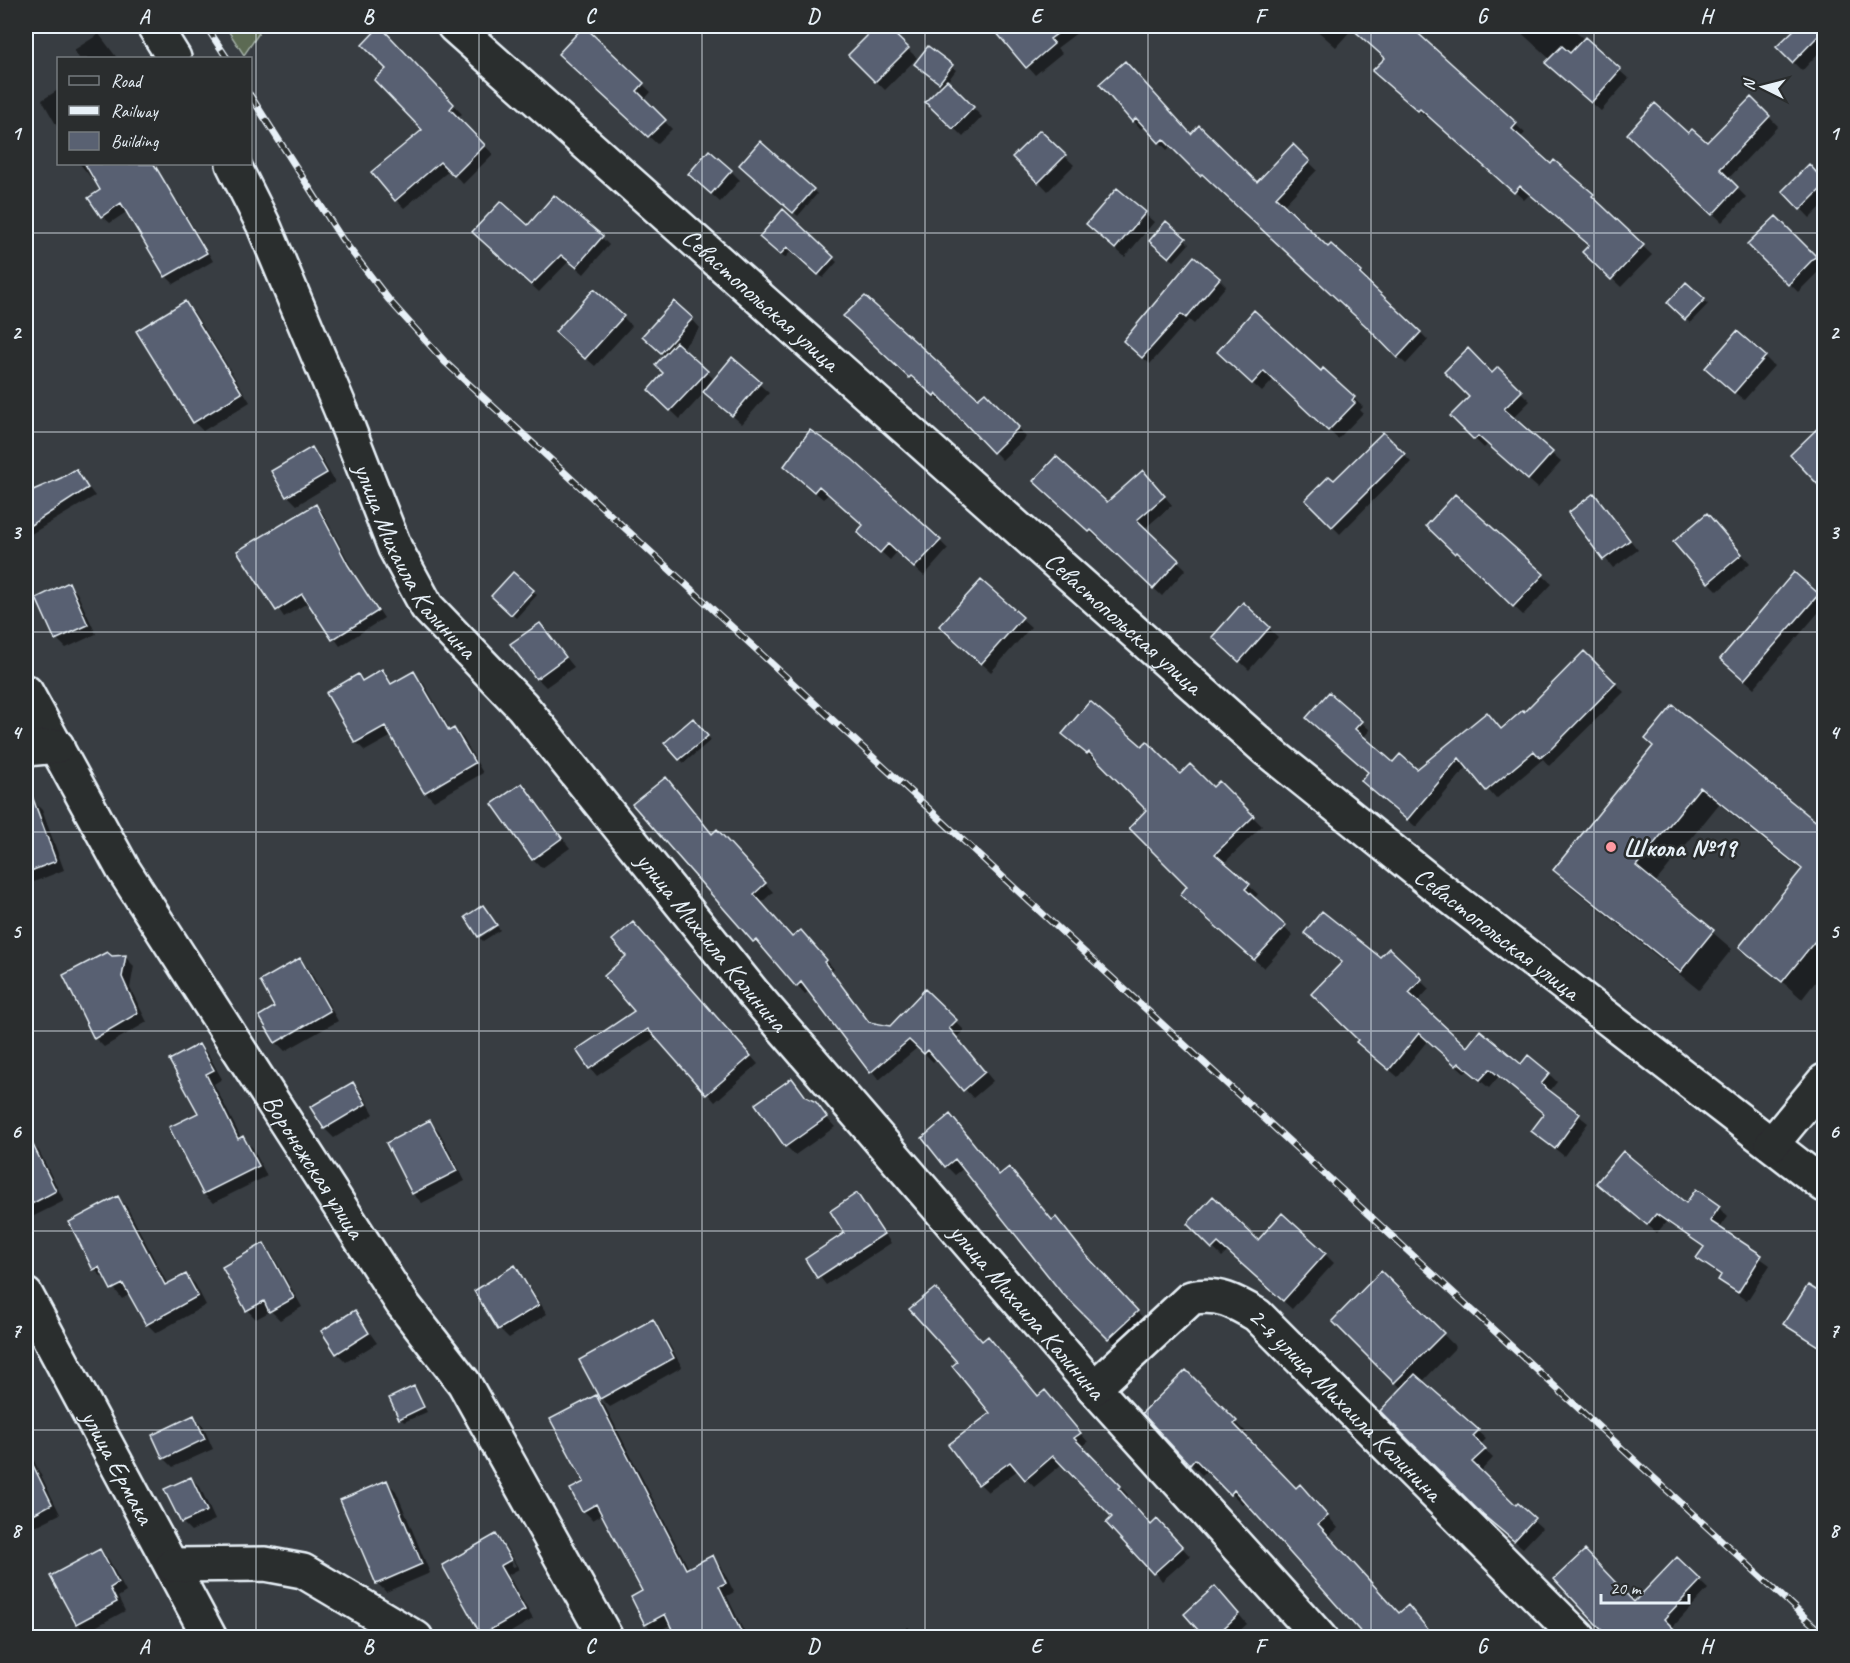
<svg xmlns="http://www.w3.org/2000/svg" width="1850" height="1663" font-family="Caveat,sans-serif">
<rect width="100%" height="100%" fill="#383d42"/>
<filter id="ink" filterUnits="userSpaceOnUse"><feTurbulence type="fractalNoise" baseFrequency=".0167" numOctaves="2"/><feDisplacementMap in="SourceGraphic" scale="12" xChannelSelector="R" yChannelSelector="G"/><feConvolveMatrix kernelMatrix="1 2 1 2 8 2 1 2 1" color-interpolation-filters="sRGB"/></filter>
<g filter="url(#ink)">
<path fill="#5b6a52" stroke="#a2aea5" stroke-width="1.5" d="M225,26H257L259,33L244,55Z"/>
<path fill="#0007" fill-rule="evenodd" d="M879,26H884L917,58L885,90L850,55Z
M1012,26H1086L1057,48L1062,53L1035,75L1000,35Z
M1312,26H1405L1456,67L1465,76L1464,78L1525,133L1520,138L1551,166L1593,195L1602,204L1600,206L1652,255L1621,287L1584,252L1590,246L1530,194L1524,200L1430,117L1428,119L1383,80L1386,59L1353,28L1336,47Z
M1514,26H1569L1629,79L1601,111L1556,72L1551,60Z
M1800,26H1824V47L1802,71L1778,47Z
M584,28L651,92L644,100L672,129L657,144L568,61Z
M380,29L462,114L457,118L493,154L463,184L450,170L404,208L396,200L424,130L388,69Z
M99,34L117,58H79L74,50Z
M929,48L956,70L947,82L982,117L963,137L928,102L943,86L920,68Z
M1101,85L1191,135L1257,184L1293,146L1317,170L1283,206L1328,250L1361,273L1428,340L1406,364L1171,146L1167,150L1144,125L1141,129Z
M58,90V128L42,100Z
M1751,99L1778,126L1728,179L1746,197L1722,222L1629,134L1688,135L1707,144Z
M1040,132L1074,165L1048,191L1015,157Z
M80,164H153L169,194L178,201L213,261L174,284L166,276L128,211L110,223L102,216V190L95,179L93,180Z
M1809,166L1824,182V204L1810,218L1784,191Z
M745,168L813,190L817,194L798,216Z
M731,171L740,180L720,202L699,183Z
M1117,190L1154,222L1125,257L1097,233Z
M783,211L837,262L823,278L792,250L785,258L765,241Z
M1776,218L1824,266L1798,292L1750,244Z
M1166,223L1189,244L1174,261L1151,241Z
M528,227L601,237L609,245L584,274L569,261L539,292L482,239Z
M1219,279L1226,286L1194,324L1189,320L1150,364L1132,348Z
M1686,284L1708,304L1690,323L1669,303Z
M185,302L194,312L250,402L203,431L194,422Z
M623,317L632,326L595,366L566,341Z
M692,319L700,328L682,349L715,380L732,360L769,393L742,424L705,392L680,419L659,399L665,373V356L653,345Z
M854,325L978,400L985,394L1026,437L1002,460L945,401L943,403L920,383L919,385Z
M1765,357L1774,366L1744,400L1716,377Z
M1228,361L1321,373L1323,370L1363,407L1360,410L1363,413L1338,439L1274,379L1262,392Z
M1498,370L1530,401L1512,419L1561,462L1538,488L1488,444L1484,448L1452,416Z
M1824,424V487L1793,455Z
M1383,434L1411,462L1340,534L1307,500L1334,483Z
M312,449L321,458L335,482L297,505L288,496Z
M76,471L95,496L26,537V496Z
M795,475L940,541L948,549L924,576L897,552L890,560L868,540L865,526L829,494L823,499Z
M1151,480L1172,505L1144,529L1186,569L1162,596L1100,537L1098,539L1043,489L1107,504Z
M1594,495L1638,550L1613,568L1570,513Z
M1455,496L1552,584L1523,615L1428,526Z
M316,506L323,513L355,574L384,618L340,646L309,602L284,617L239,551Z
M1707,515L1750,563L1718,591L1709,582Z
M514,574L537,595L516,618L493,596Z
M981,582L1031,627L991,672L951,635Z
M68,584L77,593L96,634L66,648L57,639Z
M1818,595L1824,601V606L1754,688L1731,668Z
M1243,604L1278,637L1249,670L1223,645Z
M540,625L574,667L546,687L537,678Z
M1584,653L1624,692L1549,766L1543,759L1496,799L1468,766L1416,827L1371,789L1370,773L1317,726L1361,722L1370,730L1363,738L1393,765L1417,771L1502,731L1524,714Z
M382,671L393,684L414,673L423,682L451,731L454,729L463,738L483,773L434,801L425,792L392,736L365,751L356,742L358,676L363,682Z
M1673,707L1824,830V971L1802,999L1741,946L1802,871L1719,804L1655,883L1732,949L1699,990L1573,888L1555,869L1655,747Z
M697,724L711,740L684,763L680,759Z
M1073,743L1142,748L1180,777L1213,789L1219,783L1262,826L1224,863L1258,894L1254,899L1293,936L1264,968L1191,904L1189,886L1148,810L1099,760L1097,762Z
M522,785L570,848L542,868L533,859Z
M33,801L42,810L64,870L26,885V804Z
M713,835L726,839L773,892L761,903L793,939L809,940L834,969L831,972L871,1024L890,1027L925,991L964,1030L957,1037L993,1081L973,1098L937,1058L933,1062L918,1047L879,1080L809,991L805,994L764,948L754,941Z
M497,926L500,930L483,941L480,938Z
M641,931L758,1064L715,1102L657,1036L597,1076L590,1068L636,1011L628,956Z
M1306,933L1380,959L1389,950L1429,989L1417,1002L1467,1050L1521,1066L1529,1057L1549,1074L1557,1082L1549,1092L1588,1123L1564,1156L1533,1131L1545,1114L1499,1076L1489,1088L1468,1070L1465,1073L1428,1040L1398,1077L1366,1050L1360,1040L1343,963Z
M125,957L134,966L130,988L147,1022L104,1047L95,1038L65,976L111,958Z
M300,960L309,969L338,1021L285,1051L276,1042V1007Z
M199,1045L208,1054L222,1079L214,1084L241,1138L252,1147L267,1176L213,1203L204,1194L171,1127L200,1113Z
M792,1080L835,1127L795,1155L786,1146Z
M353,1084L362,1093L374,1114L334,1138L325,1129Z
M950,1116L1000,1176L1009,1169L1018,1178L1053,1222L1146,1321L1118,1347L1063,1291L964,1168L955,1175L946,1166Z
M430,1122L439,1131L465,1181L422,1203L413,1194L388,1144Z
M30,1142L39,1151L64,1201L26,1220V1144Z
M1607,1191L1687,1205L1719,1208L1728,1217L1719,1229L1770,1265L1747,1301L1728,1288L1719,1279L1721,1277L1698,1258L1704,1248L1666,1222L1657,1233Z
M857,1195L891,1243L826,1285L807,1260L846,1234Z
M118,1198L127,1207L168,1285L186,1275L195,1284L206,1305L156,1333L147,1324L130,1294L122,1299L106,1277L103,1278L94,1269Z
M1189,1224L1258,1242L1325,1254L1334,1263L1292,1309L1228,1251L1222,1257Z
M263,1245L272,1254L302,1307L280,1320L271,1311L256,1319L247,1310Z
M514,1267L523,1276L547,1314L509,1338L500,1329Z
M1381,1273L1456,1347L1422,1382L1486,1439L1480,1445L1493,1458L1480,1472L1542,1528L1523,1548L1493,1523L1402,1389L1334,1321Z
M1809,1287L1824,1297V1341L1819,1349L1785,1324Z
M355,1312L377,1343L346,1362L337,1353Z
M652,1321L661,1330L682,1367L610,1407L602,1399L581,1361Z
M982,1342L1039,1398L1053,1401L1088,1442L1081,1447L1128,1495L1125,1498L1151,1527L1165,1529L1190,1556L1162,1581L1114,1517L1062,1464L1034,1487L1018,1470L988,1492L980,1484L950,1445L993,1413Z
M1186,1372L1247,1433L1244,1437L1296,1490L1312,1497L1338,1528L1329,1536L1400,1614L1408,1607L1435,1638H1367L1246,1501L1243,1505L1208,1470L1202,1475L1191,1464Z
M414,1388L427,1412L404,1422L400,1418Z
M1824,1388V1399L1820,1395Z
M596,1397L604,1404L689,1569L712,1557L721,1566L734,1592L727,1596L747,1638H678L672,1624L655,1633L646,1624L644,1592L603,1514L593,1520L584,1511Z
M194,1417L203,1426L213,1449L173,1467L164,1458Z
M26,1452L33,1459L60,1514L26,1531Z
M191,1478L200,1487L215,1520L191,1531L182,1522Z
M387,1482L396,1491L430,1573L386,1592L377,1583Z
M496,1536L505,1545L519,1569L508,1575L533,1619L501,1638H486L482,1634ZM500,1544H504L516,1566L513,1567Z
M100,1551L109,1560L126,1592L118,1597L125,1611L86,1632L77,1623Z
M1677,1559L1708,1589L1672,1628L1634,1604Z
M1224,1597L1247,1624L1232,1638H1207Z
M908,1627L918,1638H896Z"/>
<path fill="#596172" stroke="#e8f1f8" stroke-width="1.5" d="M380,26L454,104L450,109L485,145L454,176L440,162L395,201L371,172L422,130L374,80L386,69L362,45Z
M584,26L644,83L637,91L666,120L648,137L558,54Z
M877,26H886L909,48L875,82L848,55Z
M991,26H1068L1050,39L1054,44L1026,68Z
M1349,26H1410L1517,123L1512,129L1551,164L1554,160L1594,194L1592,196L1644,245L1611,280L1582,252L1589,245L1520,186L1514,193L1420,109L1418,111L1372,71L1385,58Z
M1798,26H1824V30L1792,63L1776,47Z
M1585,37L1621,69L1591,103L1545,63L1562,46L1570,53Z
M928,46L953,65L939,83L914,64Z
M1125,61L1191,134L1199,125L1257,182L1293,144L1310,161L1276,197L1328,247L1331,244L1362,272L1360,274L1421,332L1397,358L1367,327L1202,174L1200,176L1163,139L1159,143L1136,118L1132,122L1099,84Z
M947,80L974,107L953,129L925,102Z
M1751,97L1770,116L1720,169L1738,187L1712,215L1627,134L1655,103L1688,133L1692,129L1707,142Z
M1040,130L1066,155L1038,183L1012,157Z
M760,141L814,189L793,213L739,165Z
M709,150L732,170L711,194L688,174Z
M85,164H154L207,253L165,277L121,203L101,217L88,198L100,190Z
M1809,164L1824,181V186L1800,210L1782,191Z
M1117,188L1146,212L1115,249L1086,224Z
M554,195L603,236L576,267L561,255L531,285L472,232L501,201L528,225Z
M783,209L834,257L818,275L787,247L780,255L759,237Z
M1776,216L1816,256L1788,285L1747,244Z
M1166,221L1186,238L1169,258L1149,241Z
M1194,256L1220,278L1186,318L1181,314L1142,358L1123,341Z
M1686,282L1705,299L1685,320L1667,303Z
M594,289L624,316L585,359L555,332Z
M865,296L978,398L985,392L1019,427L993,453L936,393L934,396L911,376L909,378L843,316Z
M185,301L242,393L193,423L136,331Z
M674,301L693,318L661,353L642,336Z
M1254,310L1321,371L1323,368L1355,397L1352,400L1355,403L1328,431L1264,371L1252,384L1217,352Z
M1737,331L1766,356L1734,393L1705,368Z
M676,342L708,371L670,411L648,390L663,373L655,365Z
M1468,348L1492,373L1498,367L1522,391L1504,409L1553,452L1528,480L1478,436L1474,440L1450,416L1469,397L1444,372Z
M732,357L761,382L732,416L703,392Z
M1824,422V491L1790,455Z
M810,430L852,459L941,540L914,568L888,544L880,553L857,532L863,525L819,486L814,492L784,466Z
M1383,432L1405,454L1332,527L1305,500L1329,476L1334,480Z
M312,447L327,473L286,497L271,471Z
M1056,456L1107,502L1143,470L1165,496L1137,520L1179,560L1153,589L1091,530L1089,532L1033,481Z
M76,469L88,488L26,528V493L61,478Z
M1594,493L1630,540L1603,560L1568,513Z
M1455,494L1544,574L1513,607L1457,552L1455,554L1426,526Z
M316,504L348,565L378,611L332,640L302,594L276,611L237,551Z
M1707,513L1742,554L1708,583L1673,542Z
M513,572L534,590L511,615L491,596Z
M1794,572L1819,594L1744,680L1720,659Z
M981,580L1023,617L981,664L939,626Z
M69,582L88,625L55,640L36,598Z
M1243,602L1270,627L1239,662L1212,637Z
M540,623L566,657L536,679L510,644Z
M1584,651L1616,683L1552,748L1540,758L1534,751L1486,791L1459,758L1407,820L1361,781L1368,772L1306,718L1329,692L1362,721L1355,729L1393,762L1400,754L1417,769L1487,712L1501,729L1523,710L1524,712Z
M382,669L391,684L414,671L449,731L454,728L475,763L424,793L385,726L355,743L326,693L358,674L362,681Z
M1090,701L1142,746L1147,741L1180,774L1190,764L1213,787L1219,781L1254,816L1215,854L1250,884L1245,889L1286,926L1254,960L1180,895L1187,886L1129,828L1146,810L1089,752L1087,754L1062,734Z
M1673,705L1824,828V930L1782,982L1739,947L1802,869L1700,787L1636,866L1714,930L1680,972L1553,870L1653,746L1645,739Z
M693,718L708,736L679,760L664,743Z
M666,777L712,834L717,829L766,883L754,894L792,937L801,930L827,960L824,962L869,1022L890,1026L925,989L957,1020L949,1028L985,1072L963,1091L928,1050L924,1054L909,1040L870,1073L801,982L796,987L756,940L753,942L632,804Z
M522,783L562,838L532,860L492,804Z
M28,785L56,861L26,873V786Z
M483,905L497,925L478,937L465,917Z
M1322,911L1380,957L1389,948L1422,979L1409,993L1467,1047L1480,1030L1521,1064L1528,1055L1550,1073L1541,1084L1580,1114L1555,1149L1531,1131L1544,1114L1490,1069L1480,1080L1459,1063L1456,1066L1419,1033L1389,1070L1356,1042L1358,1040L1311,994L1342,962L1304,933Z
M633,922L751,1056L706,1095L648,1029L589,1069L576,1050L634,1011L604,976L626,956L612,940Z
M107,952L112,956L126,955L122,977L138,1013L94,1039L63,975Z
M300,958L330,1011L275,1043L259,1016L274,1007L260,981Z
M199,1044L214,1070L206,1074L238,1139L243,1136L259,1166L203,1194L169,1127L198,1113L169,1060Z
M792,1078L806,1097L816,1102L827,1117L785,1147L755,1104Z
M353,1082L366,1104L324,1129L310,1107Z
M950,1114L999,1175L1009,1167L1052,1220L1056,1217L1086,1255L1138,1311L1108,1339L1061,1292L955,1159L945,1167L922,1138Z
M430,1120L457,1171L412,1194L386,1143Z
M26,1131L56,1191L26,1207Z
M1623,1151L1686,1203L1696,1189L1720,1206L1710,1221L1762,1255L1738,1293L1718,1280L1721,1275L1696,1258L1704,1247L1656,1214L1647,1225L1596,1183Z
M857,1193L884,1234L817,1278L805,1259L844,1233L830,1211Z
M118,1196L165,1285L186,1274L198,1296L146,1325L123,1284L111,1290L99,1267L93,1270L69,1222Z
M1213,1196L1258,1240L1282,1213L1326,1253L1283,1301L1218,1243L1212,1249L1187,1224Z
M264,1243L294,1298L269,1312L264,1301L246,1311L222,1267Z
M515,1265L539,1305L498,1330L474,1291Z
M1381,1271L1444,1333L1394,1383L1332,1321Z
M1808,1285L1824,1295V1350L1783,1324Z
M935,1288L982,1341L988,1336L1038,1396L1045,1390L1081,1433L1074,1438L1121,1486L1118,1488L1151,1525L1157,1519L1183,1547L1153,1574L1106,1523L1112,1517L1053,1456L1025,1480L1010,1462L978,1485L948,1445L990,1413L952,1366L957,1362L909,1309Z
M355,1310L369,1333L336,1354L321,1331Z
M653,1319L674,1358L600,1399L579,1360Z
M1186,1370L1237,1421L1234,1424L1296,1488L1300,1484L1328,1516L1318,1524L1399,1613L1408,1605L1435,1638H1366L1234,1490L1230,1495L1195,1459L1190,1465L1175,1449L1142,1413Z
M1415,1374L1479,1430L1473,1436L1486,1449L1472,1462L1516,1505L1518,1503L1535,1518L1514,1541L1483,1515L1380,1411Z
M414,1386L424,1407L399,1419L389,1398Z
M596,1395L686,1569L713,1555L726,1583L719,1586L744,1638H676L665,1614L645,1625L631,1597L642,1591L596,1504L582,1512L570,1489L584,1482L550,1419Z
M194,1415L205,1439L163,1459L152,1435Z
M26,1451L52,1504L26,1518Z
M191,1477L207,1511L181,1523L164,1489Z
M387,1480L422,1564L376,1584L340,1500Z
M496,1534L511,1560L500,1566L525,1610L481,1635L442,1565Z
M100,1549L118,1583L110,1588L117,1602L76,1624L50,1576Z
M1585,1550L1634,1602L1677,1557L1701,1580L1664,1619L1683,1638H1609L1554,1579Z
M1215,1586L1239,1614L1213,1638H1205L1184,1614Z"/>
<g fill="none" stroke-linecap="round" stroke-linejoin="round">
<defs>
<g id="minor">
<path d="M154,26L174,58"/>
<path id="s1" d="M454,26L1268,751L1431,882L1824,1185"/>
<path id="s2" d="M233,164L263,224L341,410L395,548L427,607L522,706L753,993L1094,1388L1320,1638"/>
<path id="s3" d="M26,692L123,869L402,1303L464,1383L606,1638"/>
<path d="M26,749L57,746"/>
<path d="M1772,1144L1824,1081"/>
<path id="s4" d="M26,1295L210,1638"/>
<path id="s5" d="M1094,1388L1191,1298C1218,1292 1235,1302 1257,1315L1579,1638"/>
<path d="M173,1565L265,1564L303,1571L416,1638"/>
</g>
</defs>
<use href="#minor" stroke="#e8f1f8" stroke-width="38"/>
<use href="#minor" stroke="#2a2d2e" stroke-width="33"/>
<defs>
<path id="rail" d="M206,26L227,58
M250,95L342,239L389,300L445,362L1824,1635"/>
</defs>
<use href="#rail" stroke="#e8f1f8" stroke-width="7"/>
<use href="#rail" stroke="#2a2d2e" stroke-width="4.5" stroke-dasharray="14" stroke-linecap="butt"/>
</g>
</g>
<path fill="none" stroke="#e8f1f8" stroke-width="1.5" stroke-opacity="0.55" d="M256,26V1638M479,26V1638M702,26V1638M925,26V1638M1148,26V1638M1371,26V1638M1594,26V1638M26,233H1824M26,432H1824M26,632H1824M26,832H1824M26,1031H1824M26,1231H1824M26,1430H1824"/>
<circle fill="#ff9aa2" stroke="#2a2d2e" stroke-width="2" cx="1611" cy="847" r="6"/>
<g text-anchor="middle" dominant-baseline="central" stroke-width="5" stroke-linejoin="round" paint-order="stroke">
<g font-size="26" fill="#e8f1f8" stroke="#2a2d2e">
<text stroke="none"><textPath href="#s1" startOffset="411">Севастопольская улица</textPath></text>
<text stroke="none"><textPath href="#s2" startOffset="438">улица Михаила Калинина</textPath></text>
<text stroke="none"><textPath href="#s1" startOffset="897">Севастопольская улица</textPath></text>
<text stroke="none"><textPath href="#s1" startOffset="1383">Севастопольская улица</textPath></text>
<text stroke="none"><textPath href="#s2" startOffset="924">улица Михаила Калинина</textPath></text>
<text stroke="none"><textPath href="#s3" startOffset="555">Воронежская улица</textPath></text>
<text stroke="none"><textPath href="#s2" startOffset="1410">улица Михаила Калинина</textPath></text>
<text stroke="none"><textPath href="#s5" startOffset="328">2-я улица Михаила Калинина</textPath></text>
<text stroke="none"><textPath href="#s4" startOffset="195">улица Ермака</textPath></text>
</g>
<g font-size="26" font-weight="bold" fill="#e8f1f8" stroke="#2a2d2e" text-anchor="start">
<text x="1623" y="847">Школа №19</text>
</g>
</g>
<rect width="1850" height="1663" fill="none" stroke="#2a2d2e" stroke-width="66"/>
<rect x="57" y="57" width="195" height="108" fill="#2a2d2e" stroke="#767b7f" stroke-width="1.5"/>
<rect x="69" y="76" width="30" height="9" fill="#2a2d2e" stroke="#767b7f" stroke-width="1.5"/>
<text x="111" y="87" font-size="18" fill="#e8f1f8">Road</text>
<rect x="69" y="106" width="30" height="9" fill="#e8f1f8" stroke="#767b7f" stroke-width="1.5"/>
<text x="111" y="117" font-size="18" fill="#e8f1f8">Railway</text>
<rect x="69" y="132" width="30" height="18" fill="#596172" stroke="#767b7f" stroke-width="1.5"/>
<text x="111" y="147" font-size="18" fill="#e8f1f8">Building</text>
<g transform="translate(1763 87) rotate(276)" stroke="#2a2d2e" stroke-width="4.5" paint-order="stroke">
<path d="M0-4.5L10 22L0 15L-10 22Z" fill="#e8f1f8"/>
<text y="-9" font-size="16" font-weight="bold" text-anchor="middle" fill="#e8f1f8">N</text>
</g>
<path d="M1601 1594v9h88v-9" fill="none" stroke="#e8f1f8" stroke-width="3"/>
<text x="1610" y="1594" font-size="18" fill="#e8f1f8" stroke="#2a2d2e" stroke-width="4.5" paint-order="stroke">20 m</text>
<rect x="33" y="33" width="1784" height="1597" fill="none" stroke="#e8f1f8" stroke-width="2"/>
<g font-size="20" text-anchor="middle" font-weight="bold" fill="#e8f1f8">
<text x="144" y="23">A</text>
<text x="368" y="23">B</text>
<text x="590" y="23">C</text>
<text x="813" y="23">D</text>
<text x="1036" y="23">E</text>
<text x="1260" y="23">F</text>
<text x="1482" y="23">G</text>
<text x="1706" y="23">H</text>
<text x="16" y="140">1</text>
<text x="1834" y="140">1</text>
<text x="16" y="339">2</text>
<text x="1834" y="339">2</text>
<text x="16" y="539">3</text>
<text x="1834" y="539">3</text>
<text x="16" y="739">4</text>
<text x="1834" y="739">4</text>
<text x="16" y="938">5</text>
<text x="1834" y="938">5</text>
<text x="16" y="1138">6</text>
<text x="1834" y="1138">6</text>
<text x="16" y="1337">7</text>
<text x="1834" y="1337">7</text>
<text x="16" y="1537">8</text>
<text x="1834" y="1537">8</text>
<text x="144" y="1653">A</text>
<text x="368" y="1653">B</text>
<text x="590" y="1653">C</text>
<text x="813" y="1653">D</text>
<text x="1036" y="1653">E</text>
<text x="1260" y="1653">F</text>
<text x="1482" y="1653">G</text>
<text x="1706" y="1653">H</text>
</g>
</svg>
